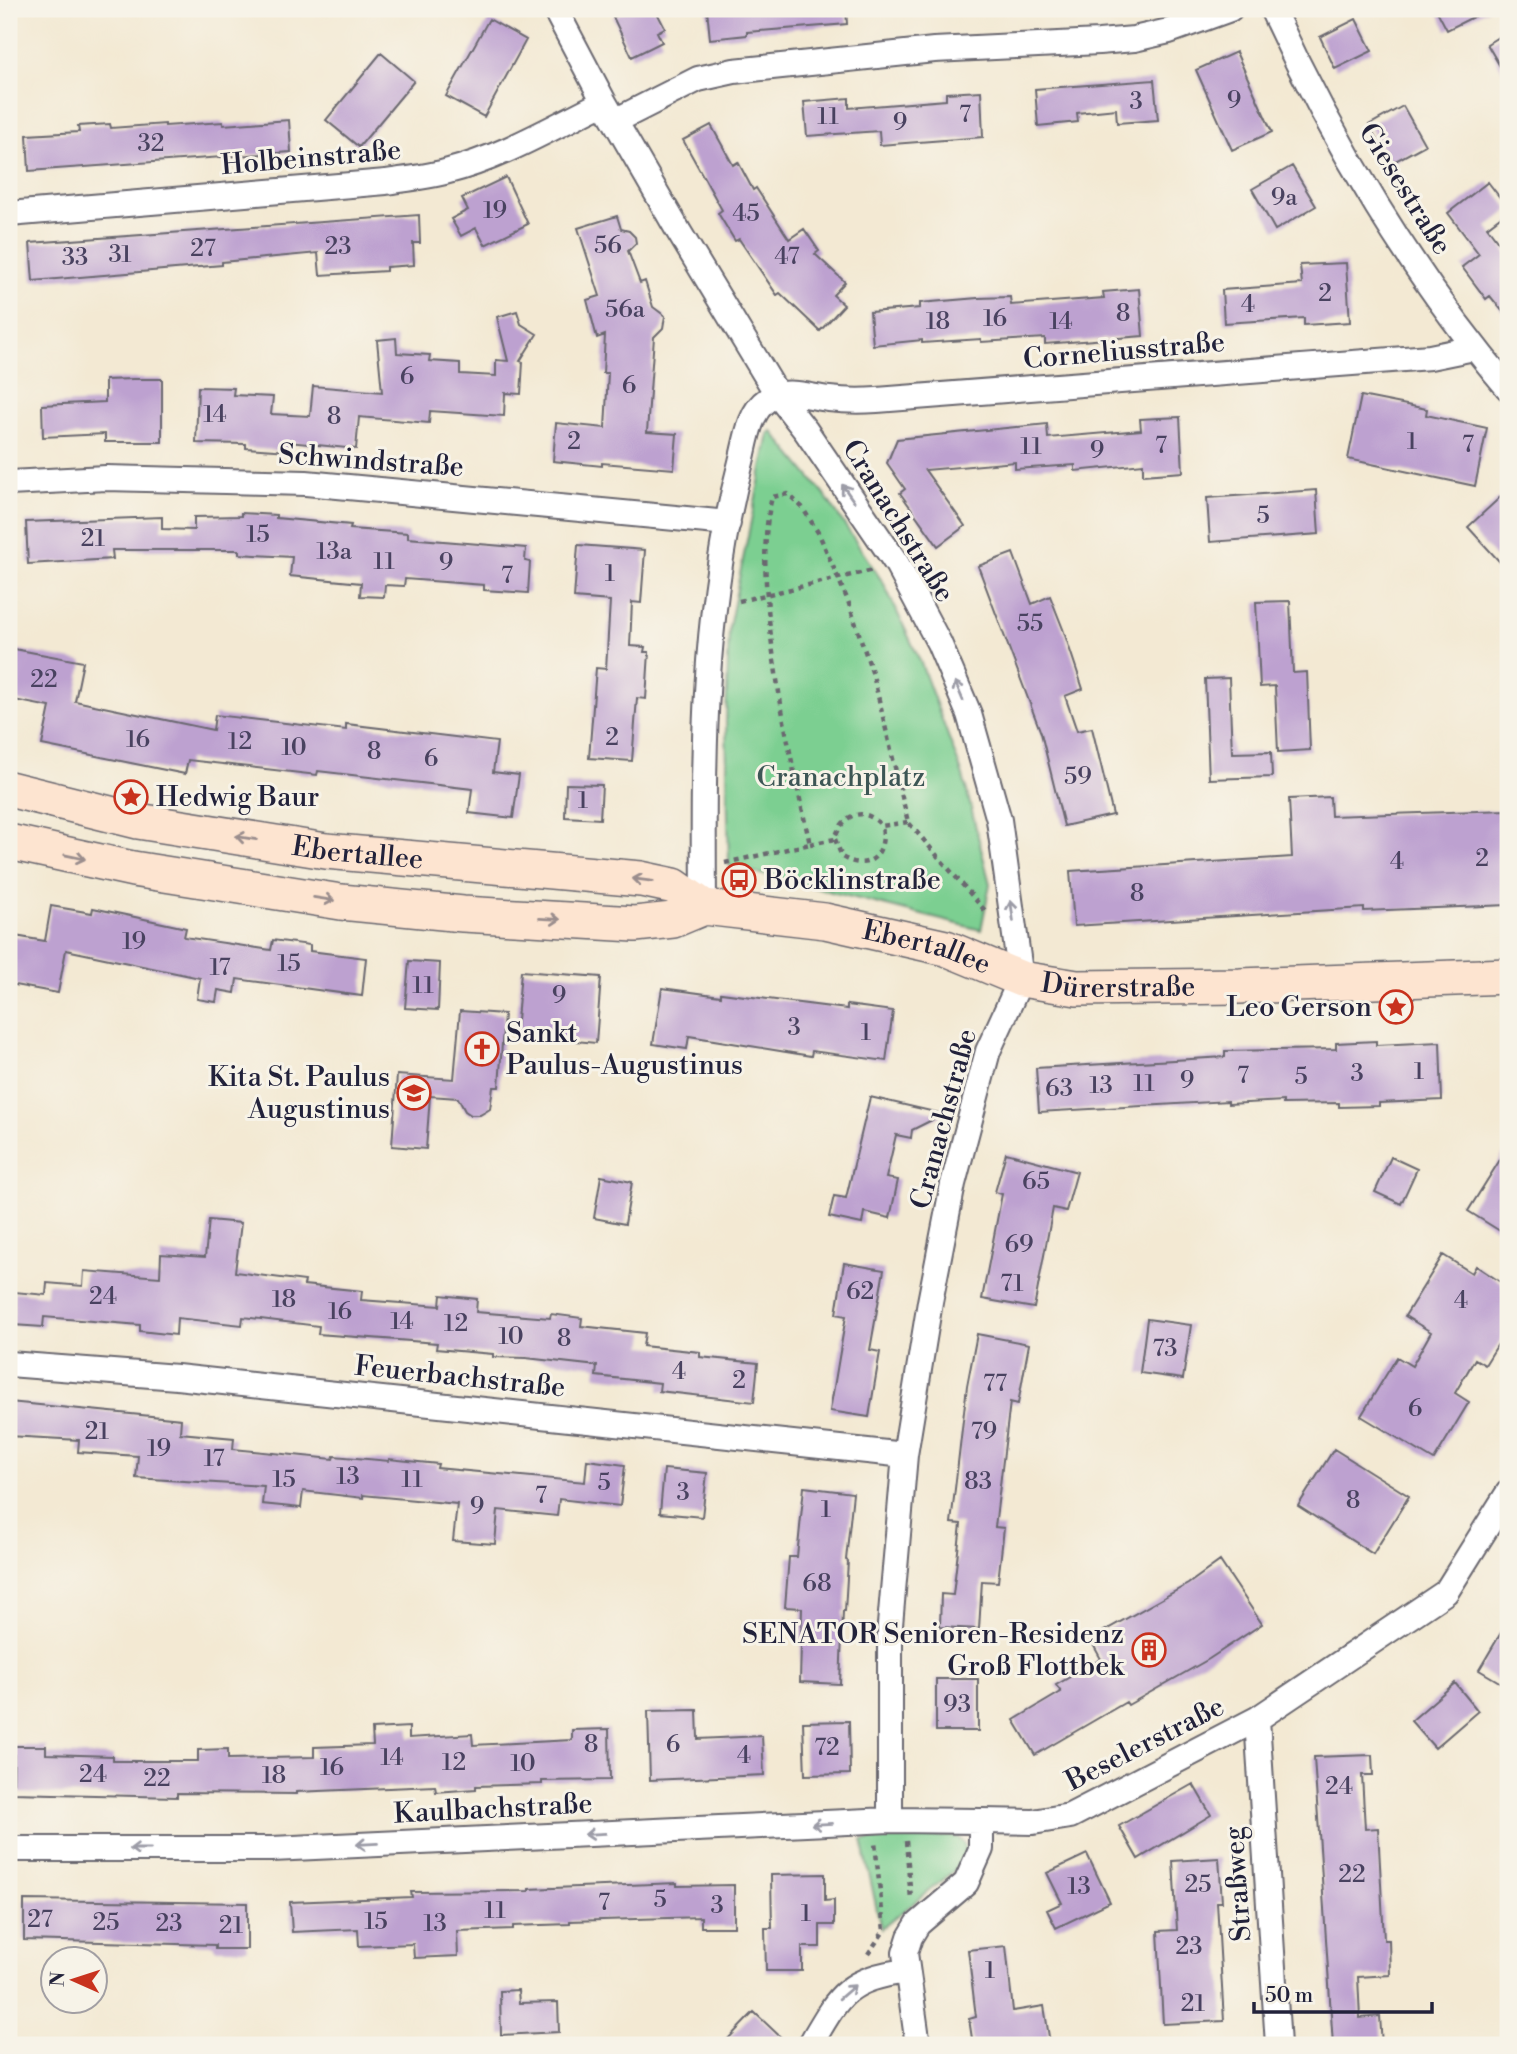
<svg xmlns="http://www.w3.org/2000/svg" width="1517" height="2054" font-family="'Libre Bodoni',serif">
<rect width="100%" height="100%" fill="#f7f3e8"/>
<filter id="ink" filterUnits="userSpaceOnUse"><feTurbulence type="fractalNoise" baseFrequency=".0143" numOctaves="2"/><feDisplacementMap in="SourceGraphic" scale="14" xChannelSelector="R" yChannelSelector="G"/><feConvolveMatrix kernelMatrix="1 2 1 2 8 2 1 2 1" color-interpolation-filters="sRGB"/></filter>
<filter id="wash" filterUnits="userSpaceOnUse"><feTurbulence type="fractalNoise" baseFrequency=".00686" numOctaves="4" result="noise"/><feDisplacementMap in="SourceGraphic" scale="28" xChannelSelector="R" yChannelSelector="G"/><feGaussianBlur stdDeviation="1.57" result="paint"/><feColorMatrix in="noise" values="0 0 0 0 0 0 0 0 0 0 0 0 0 0 0 0 0 1.4 0 .05"/><feComposite in="paint" operator="in"/></filter>
<g filter="url(#wash)">
<rect width="100%" height="100%" fill="#f3e9d3"/>
<path fill="#7ccf91" stroke="#4f7866" stroke-width="2" d="M772,431L824,494L884,584L920,661L963,776L990,884L981,930L729,866L726,721L729,627L769,434Z
M952,1836L959,1838C969,1847 968,1855 961,1865L881,1929L862,1840Z"/>
<g id="blocks">
<path fill="#bda1d0" d="M629,9H655L665,28L657,32L662,42L632,57L613,17Z
M707,9H846L847,24L747,32V35L710,39Z
M1436,9H1489L1447,30Z
M489,19L526,40L484,117L446,96Z
M1356,19L1372,51L1335,69L1320,37Z
M1508,31V80L1487,44Z
M1236,52L1272,132L1232,150L1196,70Z
M381,53L414,81L359,147L326,120Z
M1154,80L1158,120L1117,123L1116,109L1077,113L1078,122L1038,126L1035,89Z
M981,91L983,137L880,145L879,131L807,136L804,102L849,98V108L946,100V93Z
M1403,106L1425,145L1390,164L1369,125Z
M289,120L291,152L29,171L27,135L79,132L78,126L110,124L111,128L165,124V126L223,122V125Z
M711,125L733,165L738,162L753,190L756,188L789,239L804,229L819,251L815,254L845,282L833,295L844,305L820,331L780,293L777,295L739,239L735,241L718,213L722,210L683,140Z
M1292,166L1316,206L1275,230L1252,189Z
M506,177L528,224L485,245L476,228L461,236L451,219L468,210L462,198Z
M1488,182L1508,208V211L1487,227L1508,255V318L1490,296L1486,299L1462,267L1479,254L1448,213Z
M419,215L420,243H413L414,265L386,267V271L320,275L318,253L222,262V265L33,281L30,243Z
M617,216L621,229L629,231L635,237L636,243L628,251L640,283L645,281L653,307L665,316L663,328L654,337L647,432L677,434L674,469L602,463V466L553,461L556,423L605,428L608,373H603L605,335L597,338L587,300L600,296L578,228Z
M1346,263L1350,322L1304,325V318L1224,323L1222,290L1302,284L1300,265Z
M1139,289L1143,336L1045,344V338L981,342V339L922,343V340L873,345L870,312L920,308V303L978,298L1010,297L1011,305L1104,298L1103,292Z
M517,311L521,324L537,334L520,361L523,362L521,394L505,393L504,416L430,411L429,423L359,417L356,449L289,442V451L246,448V444L196,443L198,387L234,388L233,395L273,397L271,414L310,416L313,386L382,392L377,340L396,338L397,353L430,355L429,361L460,363V374L496,376V360L508,361L497,317Z
M133,379H162V442H105V434L43,437L42,405L105,402V380Z
M1361,396L1427,409L1426,415L1487,428L1475,486L1348,459Z
M1180,417L1183,472L1143,475V464L1075,471V465L1015,469V462L925,470L965,526L938,546L900,493L905,489L887,463L897,439L1047,424L1048,438L1141,430L1140,419Z
M1316,490L1319,534L1210,542L1207,498Z
M1508,490V571L1468,527Z
M241,513L276,515V518L351,525L350,529L408,533V538L526,548L525,561L530,562L528,593L484,590V585L405,579L404,586L385,585L384,597L360,596L361,583L290,576L292,557L239,554V550H112L113,559L28,564L26,522L162,517V529L194,530V517L241,516Z
M578,545L645,550L641,603L632,602L630,646L645,647L644,652H649L646,699L637,698L632,761L589,758L596,668L606,669L610,601L574,598Z
M1013,553L1032,604L1050,596L1063,629L1083,689L1065,696L1077,731L1092,728L1113,815L1064,826L1041,733L978,566Z
M1290,601L1293,673L1307,672L1310,750L1278,752L1275,686L1260,687L1256,602Z
M9,648L83,662L75,701L213,730L215,715L346,730V724L497,742L493,772L519,775L513,818L469,813L472,789L318,771L317,775L188,760L185,774L42,745L50,707L9,699Z
M1229,678L1232,753L1271,752L1272,777L1209,779L1205,679Z
M566,784L602,785L600,819L565,817Z
M1330,797L1331,816L1508,810V905L1364,911V908L1074,926L1070,871L1292,857L1289,799Z
M51,906L92,913L93,908L186,928L184,937L271,950L273,940L310,945V951L366,958L362,996L237,979L235,993L218,990L216,1002L197,999L200,978L66,950L58,993L9,984V935L45,941Z
M409,961L440,963L438,1010L405,1008Z
M521,971L601,977L596,1043L555,1039V1035L516,1033Z
M662,988L721,996V993L847,1009V1005L893,1011L886,1061L812,1051L811,1056L689,1036L687,1049L653,1044Z
M460,1011L504,1014L499,1087H493L490,1109L480,1115H471L465,1111L458,1098L430,1096L426,1149L392,1146L397,1075L454,1079Z
M1376,1041V1045L1440,1042L1442,1100L1379,1103V1106L1339,1107V1103L1283,1104V1101L1228,1104V1101L1039,1112L1036,1068L1225,1057V1051L1336,1049V1043Z
M870,1097L944,1114L912,1130L911,1138L896,1135L886,1178L898,1180L890,1218L864,1212L862,1224L829,1217L834,1196L846,1198Z
M1508,1147V1236L1468,1211Z
M1006,1153L1077,1172L1066,1211L1053,1208L1034,1308L982,1299L1002,1194L995,1192Z
M1391,1157L1417,1169L1401,1204L1375,1192Z
M601,1176L632,1182L625,1224L594,1218Z
M209,1220L241,1223L235,1272L305,1281L304,1285L362,1291L361,1300L440,1306L441,1295L477,1299L476,1312L550,1318L551,1314L582,1318L581,1326L645,1333L643,1346L700,1352V1357L758,1363L754,1402L659,1391L660,1383L596,1376L597,1366L526,1358L493,1357V1354L436,1349L437,1343L318,1334L319,1326L243,1317L242,1325L177,1318L176,1335L140,1331V1325L44,1317L43,1327L13,1325L15,1292L46,1295L47,1283L83,1286L84,1271L160,1277L161,1254L205,1257Z
M1443,1255L1472,1273L1476,1266L1508,1287V1328L1485,1365L1475,1359L1455,1393L1469,1402L1434,1460L1361,1416L1397,1357L1412,1366L1431,1332L1405,1316Z
M844,1263L884,1270L870,1350L880,1352L869,1417L830,1411L846,1316L836,1314Z
M1147,1319L1191,1325L1183,1379L1140,1373Z
M977,1334L1029,1344L1018,1404L1010,1402L995,1527L1004,1528L998,1582L982,1581L979,1629L940,1627L941,1594L953,1595L958,1551L961,1524L951,1523L967,1386Z
M9,1402L181,1419L180,1433L234,1438L233,1449L333,1459L334,1456L389,1461V1459L438,1464L437,1468L585,1482L587,1460L625,1465L620,1506L559,1499L557,1516L498,1510L495,1544L453,1541L457,1504L363,1495V1498L303,1491L301,1508L262,1504L264,1486L136,1478L138,1456L78,1452L79,1440L9,1436Z
M1334,1449L1409,1496L1373,1554L1298,1506Z
M664,1469L707,1473L702,1517L660,1513Z
M804,1487L853,1493L846,1560L848,1561L845,1611H843L840,1684L800,1682L802,1608L785,1607L789,1557H797Z
M1220,1561L1262,1624L1209,1659L1128,1705L1126,1702L1035,1755L1014,1720L1061,1692L1056,1685L1101,1659L1090,1639L1188,1584Z
M1508,1621V1687L1479,1670Z
M936,1679H978V1731H936Z
M1455,1683L1478,1711L1435,1748L1411,1721Z
M697,1710L698,1739L762,1736L764,1775L650,1780L648,1711Z
M849,1721L850,1774L805,1775L803,1722Z
M409,1727V1738L472,1734L473,1745L572,1740V1730L609,1729L610,1780L542,1781V1784L476,1786V1789L436,1792L435,1786L296,1792V1794L177,1793V1797L13,1793L14,1746H46V1754L113,1756V1761H198V1750L228,1749V1759L314,1757V1747L373,1745L372,1729Z
M1372,1755L1373,1775H1362L1365,1829L1378,1828L1384,1940H1389L1390,1975L1358,1977L1360,2018L1380,2016L1382,2045H1333L1314,1757Z
M1193,1784L1211,1815L1138,1859L1119,1826Z
M1087,1854L1110,1902L1056,1928L1047,1910L1062,1903L1047,1873Z
M1219,1858L1222,1902H1217L1224,2021L1163,2024L1158,1931L1177,1930L1173,1861Z
M825,1874V1901L834,1900V1925H820V1947H802V1971H766L765,1928H772L771,1875Z
M677,1883V1886L734,1885V1927H701V1917L570,1921V1924L513,1926V1929L457,1931L458,1956L414,1958L413,1944L359,1946L358,1929L292,1932L290,1902L412,1897L411,1892L529,1891V1889Z
M24,1900L247,1903V1949H215V1945L24,1940Z
M1006,1946L1013,2011L1044,2006L1050,2043L1036,2045H973L969,2019L976,2017L968,1950Z
M518,1990L519,2003L558,2002L559,2032L501,2035L500,1991Z
M754,2012L789,2045H722Z"/>
</g>
</g>
<g filter="url(#ink)">
<use href="#blocks" fill-opacity="0" stroke="#6b6870" stroke-width="2"/>
<g fill="none" stroke-linecap="round" stroke-linejoin="round">
<defs>
<path id="street" d="M555,9L604,102L679,232L777,394L806,431L897,564L939,643L969,714L999,820L1021,979L988,1051L953,1184L930,1302L905,1455L890,1625V1820
M1272,9C1333,142 1413,276 1508,388
M615,121L698,79L734,71L934,50L1099,42L1134,39L1169,31L1230,9
M9,214L386,182C406,179 426,177 445,172C501,158 553,127 604,102
M9,483L106,478L306,483L728,523
M704,907C703,756 702,610 741,462C746,443 749,412 767,400C785,387 809,397 829,399C845,401 861,401 877,400L1430,357L1474,348
M9,1364L177,1377L905,1455
M1257,1719L1278,2045
M9,1849H272L890,1820L981,1821
M810,2045C839,1995 846,1979 907,1971
M918,2045L905,1953L910,1937L918,1924L966,1883L981,1849V1821L1033,1822L1070,1816L1257,1719L1446,1592L1508,1493"/>
<g id="secondary">
<path id="s1" d="M9,789L138,821L326,851L641,879L674,886L704,907"/>
<path id="s2" d="M9,842L133,869L341,902L463,914L635,924L673,920L704,907L825,921L946,948L1021,979L1077,988L1240,986L1508,976"/>
</g>
</defs>
<use href="#street" stroke="#6b6870" stroke-width="28"/>
<use href="#secondary" stroke="#6b6870" stroke-width="38"/>
<path stroke="#6b6870" stroke-width="4.5" stroke-dasharray="5 5" stroke-linecap="butt" d="M739,601L873,570
M835,839L842,857C869,873 887,854 882,826
M810,844L835,839C842,814 864,805 882,826L908,822
M725,863L810,844C793,770 777,695 769,619C765,578 762,538 772,497L788,494L802,507L819,534L848,601L873,675L908,822L987,913
M906,1841L911,1899
M868,1954L884,1931L875,1842"/>
<use href="#street" stroke="#fff" stroke-width="24"/>
<use href="#secondary" stroke="#fde4d0" stroke-width="35"/>
</g>
<defs><path id="oneway-shaft" d="M-6 0H5M1.5-3L5.5 0L1.5 3" fill="none" stroke-width="1.6" stroke-linecap="round" stroke-linejoin="round" transform="scale(1.75)"/></defs>
<g stroke="#9c9ca7">
<use href="#oneway-shaft" transform="translate(848 493) rotate(-125)"/>
<use href="#oneway-shaft" transform="translate(959 691) rotate(-113)"/>
<use href="#oneway-shaft" transform="translate(1012 911) rotate(-98)"/>
<use href="#oneway-shaft" transform="translate(822 1824) rotate(177)"/>
<use href="#oneway-shaft" transform="translate(595 1834) rotate(177)"/>
<use href="#oneway-shaft" transform="translate(367 1844) rotate(177)"/>
<use href="#oneway-shaft" transform="translate(140 1849) rotate(180)"/>
<use href="#oneway-shaft" transform="translate(847 1992) rotate(-41)"/>
</g>
<g stroke="#9a8d8d">
<use href="#oneway-shaft" transform="translate(246 838) rotate(-171)"/>
<use href="#oneway-shaft" transform="translate(75 857) rotate(12)"/>
<use href="#oneway-shaft" transform="translate(643 880) rotate(-172)"/>
<use href="#oneway-shaft" transform="translate(324 899) rotate(9)"/>
<use href="#oneway-shaft" transform="translate(550 919) rotate(3)"/>
</g>
</g>
<defs>
<symbol id="sight-ring" viewBox="-11 -11 22 22"><circle r="9.5" fill="#f7f3e8" stroke="#c8321e" stroke-width="1.5"/><path d="M0-6L1.8-2.2L6-1.7L2.9 1.2L3.7 5.4L0 3.3L-3.7 5.4L-2.9 1.2L-6-1.7L-1.8-2.2Z" fill="#c8321e"/></symbol>
<symbol id="bus-ring" viewBox="-11 -11 22 22"><circle r="9.5" fill="#f7f3e8" stroke="#c8321e" stroke-width="1.5"/><path d="M-5-6H5V4H4V6H2V4H-2V6H-4V4H-5ZM-3.5-4V0h7V-4ZM-3.5 1.2v1.5H-2V1.2ZM2 1.2v1.5H3.5V1.2Z" fill="#c8321e"/></symbol>
<symbol id="church-ring" viewBox="-11 -11 22 22"><circle r="9.5" fill="#f7f3e8" stroke="#c8321e" stroke-width="1.5"/><path d="M-1.2-6h2.4v3.5h3.3v2.4h-3.3V6h-2.4V-.1h-3.3v-2.4h3.3Z" fill="#c8321e"/></symbol>
<symbol id="school-ring" viewBox="-11 -11 22 22"><circle r="9.5" fill="#f7f3e8" stroke="#c8321e" stroke-width="1.5"/><path d="M0-5L7-2L0 1L-7-2ZM-4 1L0 2.5L4 1V4Q0 6-4 4Z" fill="#c8321e"/></symbol>
<symbol id="building-ring" viewBox="-11 -11 22 22"><circle r="9.5" fill="#f7f3e8" stroke="#c8321e" stroke-width="1.5"/><path d="M-4-6H4V6H1V3H-1V6H-4ZM-2.5-4.3h1.7v1.8h-1.7ZM.8-4.3h1.7v1.8H.8ZM-2.5-1h1.7V.8h-1.7ZM.8-1h1.7V.8H.8Z" fill="#c8321e"/></symbol>
</defs>
<g fill-rule="evenodd">
<use href="#sight-ring" x="112" y="778" width="38" height="38"/>
<use href="#bus-ring" x="720" y="861" width="38" height="38"/>
<use href="#sight-ring" x="1377" y="988" width="38" height="38"/>
<use href="#church-ring" x="463" y="1030" width="38" height="38"/>
<use href="#school-ring" x="395" y="1074" width="38" height="38"/>
<use href="#building-ring" x="1130" y="1631" width="38" height="38"/>
</g>
<g text-anchor="middle" dominant-baseline="central" stroke-width="6" stroke-linejoin="round" paint-order="stroke">
<g font-size="24" fill="#494260">
<text x="1234" y="101">9</text>
<text x="1136" y="102">3</text>
<text x="965" y="115">7</text>
<text x="828" y="117">11</text>
<text x="900" y="123">9</text>
<text x="151" y="144">32</text>
<text x="1284" y="198">9a</text>
<text x="495" y="211">19</text>
<text x="746" y="214">45</text>
<text x="608" y="246">56</text>
<text x="338" y="247">23</text>
<text x="203" y="249">27</text>
<text x="120" y="255">31</text>
<text x="787" y="257">47</text>
<text x="75" y="258">33</text>
<text x="1325" y="294">2</text>
<text x="1248" y="305">4</text>
<text x="625" y="310">56a</text>
<text x="1123" y="314">8</text>
<text x="995" y="319">16</text>
<text x="938" y="322">18</text>
<text x="1061" y="322">14</text>
<text x="407" y="377">6</text>
<text x="629" y="386">6</text>
<text x="215" y="415">14</text>
<text x="334" y="417">8</text>
<text x="574" y="442">2</text>
<text x="1412" y="442">1</text>
<text x="1468" y="445">7</text>
<text x="1161" y="446">7</text>
<text x="1031" y="447">11</text>
<text x="1097" y="451">9</text>
<text x="1263" y="516">5</text>
<text x="258" y="535">15</text>
<text x="93" y="539">21</text>
<text x="334" y="552">13a</text>
<text x="384" y="562">11</text>
<text x="446" y="563">9</text>
<text x="610" y="574">1</text>
<text x="507" y="576">7</text>
<text x="1030" y="624">55</text>
<text x="44" y="680">22</text>
<text x="612" y="738">2</text>
<text x="138" y="740">16</text>
<text x="240" y="742">12</text>
<text x="294" y="748">10</text>
<text x="374" y="752">8</text>
<text x="431" y="759">6</text>
<text x="1078" y="777">59</text>
<text x="583" y="801">1</text>
<text x="1482" y="859">2</text>
<text x="1397" y="862">4</text>
<text x="1137" y="894">8</text>
<text x="134" y="942">19</text>
<text x="289" y="964">15</text>
<text x="220" y="968">17</text>
<text x="423" y="986">11</text>
<text x="559" y="996">9</text>
<text x="794" y="1028">3</text>
<text x="866" y="1033">1</text>
<text x="1419" y="1072">1</text>
<text x="1357" y="1074">3</text>
<text x="1243" y="1076">7</text>
<text x="1301" y="1077">5</text>
<text x="1187" y="1081">9</text>
<text x="1144" y="1084">11</text>
<text x="1101" y="1086">13</text>
<text x="1059" y="1089">63</text>
<text x="1036" y="1182">65</text>
<text x="1019" y="1245">69</text>
<text x="1012" y="1284">71</text>
<text x="860" y="1292">62</text>
<text x="103" y="1297">24</text>
<text x="284" y="1300">18</text>
<text x="1461" y="1301">4</text>
<text x="340" y="1312">16</text>
<text x="402" y="1322">14</text>
<text x="456" y="1324">12</text>
<text x="511" y="1337">10</text>
<text x="564" y="1339">8</text>
<text x="1165" y="1349">73</text>
<text x="679" y="1372">4</text>
<text x="739" y="1381">2</text>
<text x="995" y="1384">77</text>
<text x="1415" y="1409">6</text>
<text x="97" y="1432">21</text>
<text x="984" y="1432">79</text>
<text x="159" y="1449">19</text>
<text x="214" y="1459">17</text>
<text x="348" y="1477">13</text>
<text x="284" y="1480">15</text>
<text x="412" y="1480">11</text>
<text x="978" y="1482">83</text>
<text x="604" y="1483">5</text>
<text x="683" y="1493">3</text>
<text x="541" y="1496">7</text>
<text x="1353" y="1501">8</text>
<text x="477" y="1507">9</text>
<text x="826" y="1510">1</text>
<text x="817" y="1584">68</text>
<text x="957" y="1705">93</text>
<text x="591" y="1745">8</text>
<text x="673" y="1745">6</text>
<text x="827" y="1748">72</text>
<text x="744" y="1756">4</text>
<text x="392" y="1758">14</text>
<text x="454" y="1763">12</text>
<text x="523" y="1764">10</text>
<text x="332" y="1768">16</text>
<text x="93" y="1775">24</text>
<text x="274" y="1776">18</text>
<text x="157" y="1779">22</text>
<text x="1339" y="1787">24</text>
<text x="1352" y="1875">22</text>
<text x="1198" y="1885">25</text>
<text x="1079" y="1887">13</text>
<text x="660" y="1900">5</text>
<text x="604" y="1903">7</text>
<text x="717" y="1906">3</text>
<text x="495" y="1911">11</text>
<text x="806" y="1914">1</text>
<text x="40" y="1920">27</text>
<text x="376" y="1922">15</text>
<text x="106" y="1923">25</text>
<text x="169" y="1924">23</text>
<text x="435" y="1924">13</text>
<text x="231" y="1926">21</text>
<text x="1189" y="1947">23</text>
<text x="990" y="1971">1</text>
<text x="1193" y="2004">21</text>
</g>
<g font-size="28" fill="#22223b" stroke="#f7f3e8">
<text transform="translate(311 158) rotate(-5)">Holbeinstraße</text>
<text transform="translate(1405 189) rotate(58)">Giesestraße</text>
<text transform="translate(1124 351) rotate(-5)">Corneliusstraße</text>
<text transform="translate(371 461) rotate(4)">Schwindstraße</text>
<text transform="translate(898 521) rotate(58)">Cranachstraße</text>
<text stroke="none"><textPath href="#s1" startOffset="355">Ebertallee</textPath></text>
<text stroke="none"><textPath href="#s2" startOffset="931">Ebertallee</textPath></text>
<text stroke="none"><textPath href="#s2" startOffset="1129">Dürerstraße</textPath></text>
<text transform="translate(944 1119) rotate(-75)">Cranachstraße</text>
<text transform="translate(460 1377) rotate(6)">Feuerbachstraße</text>
<text transform="translate(1145 1744) rotate(-27)">Beselerstraße</text>
<text transform="translate(493 1809) rotate(-3)">Kaulbachstraße</text>
<text transform="translate(1238 1884) rotate(-94)">Straßweg</text>
</g>
<g font-size="28" fill="#3d5655" stroke="#f7f3e8">
<text x="841" y="777">Cranachplatz</text>
</g>
<g font-size="28" fill="#22223b" stroke="#f7f3e8" text-anchor="start">
<text x="156" y="797">Hedwig Baur</text>
<text x="764" y="880">Böcklinstraße</text>
<text x="1372" y="1007" text-anchor="end">Leo Gerson</text>
<text x="506" y="1033">Sankt<tspan x="506" dy="32">Paulus-Augustinus</tspan></text>
<text x="390" y="1077" text-anchor="end">Kita St. Paulus<tspan x="390" dy="32">Augustinus</tspan></text>
<text x="1124" y="1634" text-anchor="end">SENATOR Senioren-Residenz<tspan x="1124" dy="32">Groß Flottbek</tspan></text>
</g>
</g>
<rect width="1517" height="2054" fill="none" stroke="#f7f3e8" stroke-width="35"/>
<g transform="translate(74 1980) rotate(273)"><circle r="33" fill="#f7f3e8" stroke="#a29fa3" stroke-width="2"/>
<path d="M0-5L12 26L0 18L-12 26Z" fill="#c8321e"/>
<text y="-10" font-size="19" font-weight="bold" text-anchor="middle" fill="#22223b">N</text>
</g>
<path d="M1254 2002v10h178v-10" fill="none" stroke="#22223b" stroke-width="3.5"/>
<text x="1265" y="2002" font-size="21" fill="#22223b" stroke="#f7f3e8" stroke-width="5" paint-order="stroke">50 m</text>
</svg>
